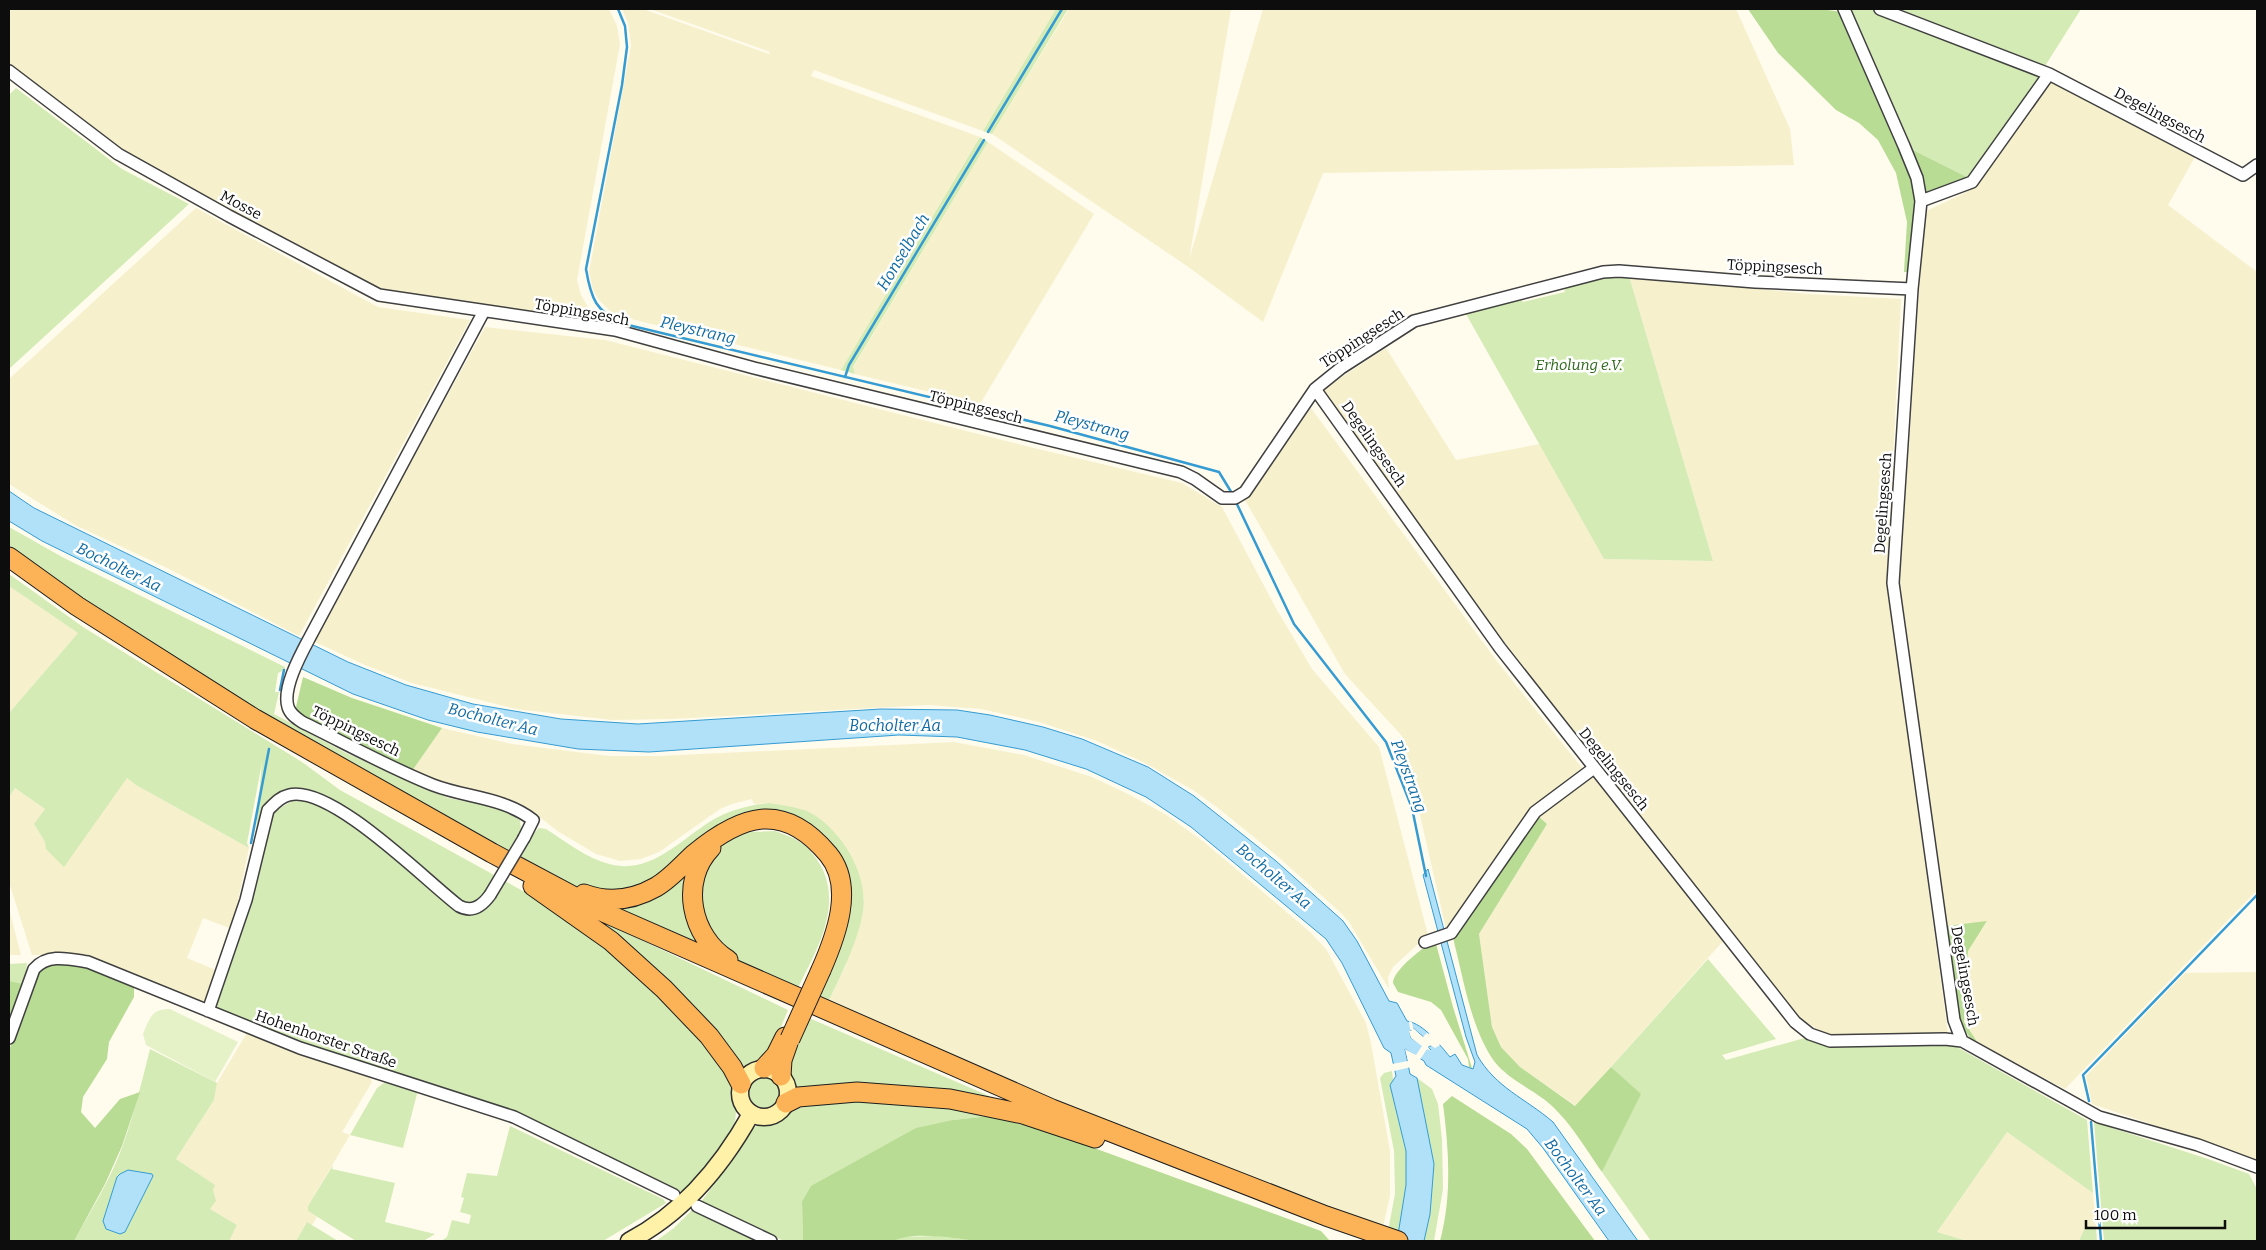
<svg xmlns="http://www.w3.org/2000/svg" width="2266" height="1250" font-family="Bitter,serif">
<rect width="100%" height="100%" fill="#fffbed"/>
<path fill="#f6f1cc" d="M9,9H609L617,26L620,44L577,280L581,295L589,309L605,324L382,292L122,152L9,65Z
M622,9H643L769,54L770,52L650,9H1056L983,131L814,70L811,76L980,137L841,370L635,320L612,313L599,300L593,290L589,272L631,45L628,23Z
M1069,9H1231L1189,260L1263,9H1736L1790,129L1794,165L1323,173L1263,322L1187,266L992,134Z
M2053,80L2196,155L2168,205L2257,272V890L2065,1089L1978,1043L1964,1022L1968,950L1987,922L1946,926L1900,582L1924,212L1967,192L2045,82Z
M988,142L1094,214L980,404L855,374L853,368Z
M196,208L378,307L470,320L299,636L165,567L75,525L9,484V379Z
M1629,276L1809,294L1901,299L1887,579L1948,1034L1831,1037L1799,1018L1505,643L1322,390L1386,348L1456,460L1540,444L1604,559L1713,561Z
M485,327L605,340L1034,448L1182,483L1222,507L1277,610L1312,669L1379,747L1428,935L1393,967L1388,977L1389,989L1349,922L1341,913L1276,855L1218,808L1193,790L1145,763L1097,741L1039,722L981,709L928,705L671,719L612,720L516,709L412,683L365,665L313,641Z
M1311,408L1496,660L1582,768L1531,809L1446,929L1402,736L1345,674L1245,500Z
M9,586L78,633L9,713Z
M442,728L512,744L609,756H660L954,742L1024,755L1092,777L1128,794L1165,814L1204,842L1310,932L1326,949L1366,1023L1371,1043L1390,1151V1196L1382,1231L1182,1156L827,1004L845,967L864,897L769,803L754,804L752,799L732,804L720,809L659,852L641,859L620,861L596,854L559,832L529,809L503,798L456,787L412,771Z
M1589,776L1597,778L1724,940L1576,1106L1520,1067L1501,1047L1492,1027L1479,934L1547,824L1537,815Z
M127,778L136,785L249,848L232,929L203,918L187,958L218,971L206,1006L75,955H32L9,882V797L15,788L45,809L34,824L45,842Z
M9,909L21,955H9Z
M2257,972V1160L2092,1104L2086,1076L2185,973Z
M248,1031L368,1074L372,1082L342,1132L350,1135L308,1206V1211L317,1217L312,1225L307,1222L296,1241H228L237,1225L210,1209L214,1185L176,1159L214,1100L217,1083Z
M2007,1132L2093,1193L2096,1228L2086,1227L2079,1241H1967L1937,1232Z"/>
<path fill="#d4ebb5" d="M1056,9H1068L992,134L983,131Z
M1852,9H1870L2043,75L1971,179L1911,149L1849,12Z
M1896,9H2081L2045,66Z
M16,88L122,169L189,204L9,369V95Z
M980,137L988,142L853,367L855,374L841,370Z
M1629,276L1713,561L1604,559L1466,314L1520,297L1523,302L1565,292L1564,287L1606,277Z
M9,527L64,558L285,667L284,670L278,673L275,692H279L274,714L346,753L448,798L506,809L520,820L521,830L507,853L271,724L9,551Z
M9,574L83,627L302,762L340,790L494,875L481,899L471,905L459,902L374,830L326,796L311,790H291L272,799L255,843L262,762L247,843L249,848L136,785L127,778L64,867L46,849L45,842L34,824L45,809L15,788L9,797V713L78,633L9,586Z
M294,800C333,800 397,855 426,882C438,893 451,916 471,915C488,914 495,893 505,881C537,899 570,917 599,940C647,980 690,1025 728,1075C735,1089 739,1113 733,1128C726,1147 696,1178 682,1192L541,1125L479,1100L318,1050L214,1008L247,914L268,830L275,811Z
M769,803C784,806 803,807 816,816C845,836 868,876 863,911C859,939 840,978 827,1004L816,1000L837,943L835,855L760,815L649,887L592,894L518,859L530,840L529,838L539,828L546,829C565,841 586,858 609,864C650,875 679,841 711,821C727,811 749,805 769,803Z
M775,831C783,834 792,837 800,842C809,847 817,859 822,868C842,910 815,952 797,990L746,965L722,950L698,910L703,868L713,850L728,839L750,832Z
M693,870L715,954L592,901Z
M587,914L788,1010L768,1058L741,1072Z
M1708,959L1776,1039L1722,1055L1726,1060L1808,1037L1948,1042L2087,1120L2093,1193L2007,1132L1937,1232L1967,1241H1651L1602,1172L1640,1094L1611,1067Z
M27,963L25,982L9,1025V964Z
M809,1018L1019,1109L801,1089L794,1086L788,1078L789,1054Z
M150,1049L217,1083L214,1100L176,1159L215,1185L213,1190L216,1201L210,1209L237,1225L229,1241H74C91,1210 111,1179 123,1145C134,1114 142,1081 150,1049Z
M1392,1071L1398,1119L1406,1151V1185L1399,1234L1388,1231L1395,1194L1394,1151L1380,1078L1384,1073Z
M744 1093a19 19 0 1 1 38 0a19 19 0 1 1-38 0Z
M1417,1078L1432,1089L1438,1104L1442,1139L1443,1189L1434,1241H1424L1430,1214L1434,1164Z
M388,1080L418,1090L403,1148L350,1135L377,1088Z
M840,1100L941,1106L990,1116L953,1120L802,1202L803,1241H784L701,1202L740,1149L747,1135L757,1125L771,1123L795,1103Z
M2094,1122L2208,1159L2249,1174L2257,1189V1241H2104Z
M510,1126L663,1199L666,1203L603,1241H441L447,1237L452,1220L469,1224L471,1215L460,1212L464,1198L461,1197L467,1173L497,1176Z
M333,1165L332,1169L395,1183L385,1222L435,1234L425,1240L414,1241H356L308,1211V1206Z
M692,1210L759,1241H656L674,1228Z
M307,1222L338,1241H296Z
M2086,1226L2096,1228L2097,1241H2079Z
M935,1236L980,1241H893L901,1237Z"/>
<path fill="#b8dc94" d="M1748,9H1819L1843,12L1911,149L1971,179L1922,198L1911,272H1904L1907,222L1896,173L1878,140L1859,123L1836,110L1778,53Z
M303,677L352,698L442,728L412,771L300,715L296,707Z
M1537,815L1547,824L1479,934L1492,1027L1501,1047L1520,1067L1575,1106L1611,1067L1641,1094L1602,1172C1585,1148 1569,1119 1545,1100C1528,1087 1507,1078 1494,1061C1471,1028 1464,981 1454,942L1453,933Z
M1987,921L1968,951L1964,1022L1978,1043L1971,1039L1958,1021L1946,926Z
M1435,940L1453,1007L1472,1068L1469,1067L1468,1059L1441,1010L1431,1002L1398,992L1393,983C1393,970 1424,947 1435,940Z
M74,962L134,984V997L109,1042L107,1059L83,1097L81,1112L95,1128L120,1099L140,1092L122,1146L105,1184L74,1241H9V1050L26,1006L32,978L49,964Z
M9,981L22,984L20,1003L9,1031Z
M1452,1096L1511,1134L1527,1149L1595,1241H1440C1452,1196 1449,1150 1443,1104Z
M990,1116L1053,1133L1321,1231L1330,1241H980C955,1239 915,1230 893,1241H803L802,1202L811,1186L916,1128L953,1120Z"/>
<path fill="#e5f2c8" d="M170,1009L238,1042L215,1082L146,1045L143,1034C149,1019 152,1008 170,1009Z"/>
<path fill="#b0e1f9" stroke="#349bd3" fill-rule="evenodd" d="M9,491L34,508L348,662L406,685L473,704L561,719L638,724L881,709L957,710L990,715L1043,727L1082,739L1148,767L1194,796L1276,861L1343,921L1357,941L1389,1001L1397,1003L1407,1021C1424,1024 1439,1044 1450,1057L1455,1054L1462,1065L1473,1069L1475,1062L1466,1037L1423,875L1428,869L1477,1055C1496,1088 1525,1098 1553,1122L1638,1241H1609L1543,1148L1527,1129L1426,1065L1424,1061L1405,1049L1410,1074L1417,1078L1434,1164L1430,1214L1424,1241H1397L1406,1185V1151L1390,1085L1396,1076L1391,1053L1384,1048L1342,963L1326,939L1191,827L1146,797L1086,769L1025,750L957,737L899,735L649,752L578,749L477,732L428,720L353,694L42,541L9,521ZM1413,1028L1433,1045L1428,1047L1431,1050L1411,1038L1410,1032Z
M128,1170L152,1174L153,1176L125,1232L120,1234L106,1229L103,1221L117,1177L120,1174Z"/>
<path fill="#fffbed" d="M1409,1021L1412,1022L1413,1028L1423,1037L1427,1033L1429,1034L1431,1032L1436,1036L1440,1045L1435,1048L1430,1045L1428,1047L1431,1051L1427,1049L1419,1061L1408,1054L1411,1067L1394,1071L1392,1064L1408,1061L1405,1049L1416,1055L1422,1046L1411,1038L1409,1031H1412L1410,1029Z"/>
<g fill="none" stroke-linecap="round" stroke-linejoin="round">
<path stroke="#349bd3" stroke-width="2.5" d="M618,9L625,26L627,47L622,85L586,269C591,299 596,312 624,324L1050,426L1219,472L1233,495
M988,132L1062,9
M845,377L849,365L984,140
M1235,500L1294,624L1386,742L1412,808L1426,876
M280,690L284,670
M251,843L269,749
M2089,1101L2083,1075L2257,895
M2091,1122L2101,1241"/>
<defs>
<path id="minor" d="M1844,9L1904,146L1917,178L1921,201L1912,289L1893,583L1954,1020L1962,1041
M1880,9L2049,74L2243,175L2257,165
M9,71L118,154L229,216L379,295L615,330L754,368L1181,472L1195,479L1222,498H1235L1245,492L1315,389L1341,368L1414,321L1603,272L1619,271L1755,282L1912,289
M1921,201L1972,182L2049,74
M484,311L310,637C301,654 282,688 288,707C290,714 296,718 302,722C345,743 388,767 433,785C467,798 503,797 533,820L524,838
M1315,389L1500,648L1795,1022L1810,1034L1830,1041L1945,1039L1962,1041L2099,1117L2198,1145L2257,1167
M1425,942L1451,933L1535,812L1594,768
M208,1011L246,900L268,810C274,804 280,797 289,795C331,784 426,881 459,906C472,913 482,906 490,895
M9,1038L34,969C48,953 69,959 88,962L300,1048L514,1117L674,1195
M697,1206L771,1241"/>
<path id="secondary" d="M740 1093a24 24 0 1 1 48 0a24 24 0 1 1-48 0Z
M629,1241C683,1213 722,1166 751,1114"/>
<path id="trunk" d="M9,557L77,606L255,719L492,853L601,911L1052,1109L1326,1216L1398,1241
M711,848C679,881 691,937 728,960
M533,886L611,941L664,989L709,1036L732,1067L741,1084
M584,894C608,903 633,900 656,887C670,879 682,865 694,854C741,815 783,800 828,854C855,886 836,936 821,970
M764,1068L776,1055L785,1037
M781,1076L782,1060L788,1043
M786,1103L798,1097L857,1092L950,1099L1023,1114L1095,1138"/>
</defs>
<use href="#minor" stroke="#404040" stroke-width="14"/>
<use href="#secondary" stroke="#2f2f2f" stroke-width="19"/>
<use href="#trunk" stroke="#1e1e1e" stroke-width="21"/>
<use href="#minor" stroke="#fff" stroke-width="11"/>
<use href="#secondary" stroke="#fff1a8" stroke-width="16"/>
<use href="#trunk" stroke="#fcb357" stroke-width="19"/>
<defs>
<path id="minor-bridge" d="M490,895L524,838"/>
<path id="trunk-bridge" d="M790,1039L821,970"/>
</defs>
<use href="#minor-bridge" stroke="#404040" stroke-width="14" stroke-linecap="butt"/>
<use href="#trunk-bridge" stroke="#1e1e1e" stroke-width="21" stroke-linecap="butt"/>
<use href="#minor-bridge" stroke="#fff" stroke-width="11"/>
<use href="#trunk-bridge" stroke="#fcb357" stroke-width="19"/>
</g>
<g text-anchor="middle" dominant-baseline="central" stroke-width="5" stroke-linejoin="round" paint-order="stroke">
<g font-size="15" fill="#0d0d0d" stroke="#fff">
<text transform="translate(2160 115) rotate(28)">Degelingsesch</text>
<text transform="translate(241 205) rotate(28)">Mosse</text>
<text transform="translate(1775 267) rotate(3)">Töppingsesch</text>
<text transform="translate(582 312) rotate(10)">Töppingsesch</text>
<text transform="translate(1362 338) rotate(-33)">Töppingsesch</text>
<text transform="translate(976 407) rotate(14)">Töppingsesch</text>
<text transform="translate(1374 444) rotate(55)">Degelingsesch</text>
<text transform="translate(1883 503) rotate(-86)">Degelingsesch</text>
<text transform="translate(356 731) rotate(26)">Töppingsesch</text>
<text transform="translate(1614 769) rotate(51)">Degelingsesch</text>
<text transform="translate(1965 976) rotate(80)">Degelingsesch</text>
<text transform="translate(326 1039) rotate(19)">Hohenhorster Straße</text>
</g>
<g font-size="15" font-style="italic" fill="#2e681b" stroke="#fff">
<text x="1579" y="365">Erholung e.V.</text>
</g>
<g font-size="16" font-style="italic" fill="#116ba4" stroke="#fff">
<text transform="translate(903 252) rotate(-59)">Honselbach</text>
<text transform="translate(698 330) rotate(13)">Pleystrang</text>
<text transform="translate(1092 425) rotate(15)">Pleystrang</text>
<text transform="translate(119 567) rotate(26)">Bocholter Aa</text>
<text transform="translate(493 719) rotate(14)">Bocholter Aa</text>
<text x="895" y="725">Bocholter Aa</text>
<text transform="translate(1409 776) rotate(70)">Pleystrang</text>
<text transform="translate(1274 876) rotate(40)">Bocholter Aa</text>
<text transform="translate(1576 1177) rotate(53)">Bocholter Aa</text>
</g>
</g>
<rect width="2266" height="1250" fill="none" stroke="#0d0d0d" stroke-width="20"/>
<path d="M2086 1220v8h139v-8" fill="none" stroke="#0d0d0d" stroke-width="2.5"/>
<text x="2094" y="1220" font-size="15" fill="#0d0d0d" stroke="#ffffff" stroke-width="4" paint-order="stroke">100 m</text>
</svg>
